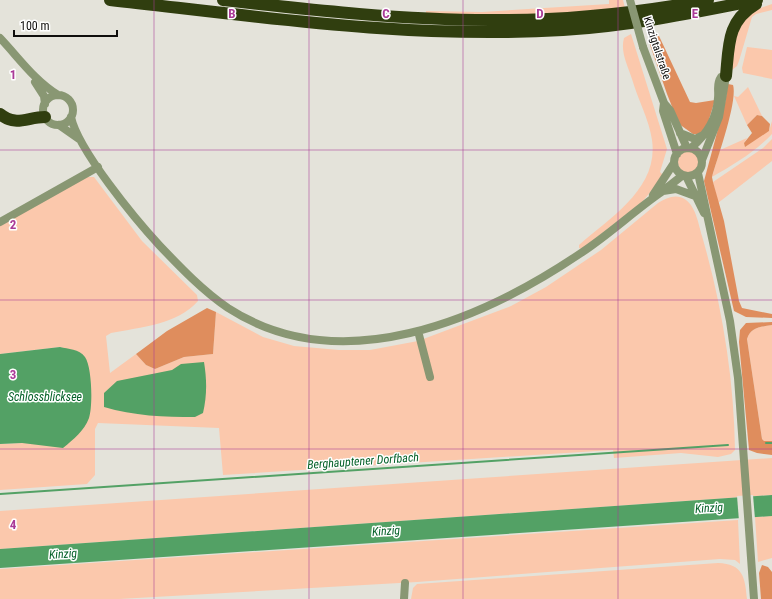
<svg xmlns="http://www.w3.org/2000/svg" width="772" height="599" font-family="'Roboto Condensed',sans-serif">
<rect width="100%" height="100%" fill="#e4e3da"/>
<path fill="#fbc8ac" d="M609,0H623L625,8L539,15L426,16V11L482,12L609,4Z
M772,4V10L756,14L752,17L739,61L737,66L732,70L735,29L746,13Z
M631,34L667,149L660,172L664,176L642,202L582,249L579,248V245C611,217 659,188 652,140C649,119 638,100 632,79C628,66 620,52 624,38Z
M747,47L772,50V79L743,73L742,68Z
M748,87L762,116L757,115L747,125L734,96L738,97Z
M772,121V134C755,152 733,165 712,177L720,150L747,138L744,143L769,131Z
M772,139V161L718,203L713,182L763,148Z
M678 162a11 11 0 1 1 22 0a11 11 0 1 1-22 0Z
M86,177H94L142,241L197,295L198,301C177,325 141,327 111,333L106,336L110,373L136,354L146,365L155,369L184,357L213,354L216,312L263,337L294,346L339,350H370L418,341L511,306L546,287L601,250L658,203C667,198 676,193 686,200C696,207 699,226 702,236C722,305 734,378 735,450L731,454L718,457L681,453L614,458L613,450L223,475L219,428L98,423L95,429V475L87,484L0,490V444L22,443L89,417C90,396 93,376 84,356L60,347L0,354V225Z
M772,325V441H764L762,439L747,339C751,327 760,327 772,325Z
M772,458V495L0,549V511Z
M772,516V558L758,562L755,517Z
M738,520L740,564L735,560L720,559L417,582L119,599H0V569Z
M718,563C743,564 745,577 747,599H411L413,588L417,584Z"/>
<path fill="#df8d5d" d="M659,36L690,102L696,103L715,100L706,129L699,134H693L679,124L667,94L648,39Z
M728,84L733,85C738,101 717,159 712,177L713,182L724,221L739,301L742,308L772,314V318L746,317L734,311L704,181L725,103Z
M757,115L762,116L770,124L769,131L745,147L744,143L752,133L747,125Z
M207,308L216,312L213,354L184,357L155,369L146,365L136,354L167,331Z
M772,322V325C760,327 751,327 747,339L762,439L764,441H772V455L757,453L749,450L739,342L740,330L746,323Z
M762,565L768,567L772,572V599H761L759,573Z"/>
<path fill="#53a165" d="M60,347C68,349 79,349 85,357C92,367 93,406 89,418C84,431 74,439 63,448L22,443L0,444V354Z
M204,362C207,380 207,396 203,413L195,417C165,417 133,416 104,407V393L117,381L172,370L181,364Z
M772,495V516L0,568V549Z"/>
<path fill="#e4e3da" d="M753,495L755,519L739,521L737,496Z"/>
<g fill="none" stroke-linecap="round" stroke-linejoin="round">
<path stroke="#53a165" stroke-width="2" d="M766,443H772
M0,494L728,445"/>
<path stroke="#899773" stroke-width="8" d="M0,38C19,58 34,80 58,95
M643,47L664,103L670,110L687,148
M35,82L44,96L45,104
M43 110a15 15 0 1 1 30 0a15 15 0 1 1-30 0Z
M664,103L663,111L677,154
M71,117C78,150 136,220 160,246C181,268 203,291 228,308C341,381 482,320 581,253C610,234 635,210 663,191L676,189L695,196
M59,125L79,139
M680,133L695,139L703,135
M674 162a14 14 0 1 1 28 0a14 14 0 1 1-28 0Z
M691,148C706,135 717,118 718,98C719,90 716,84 721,77L726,76
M702,160L719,117L726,76
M698,173L730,321L738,378L754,599
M686,176L704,213
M664,190L683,175
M653,195L674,163
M0,222L98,167
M418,331L430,377
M404,599L405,583"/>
<path stroke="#303e0f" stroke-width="12" d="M110,0C262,17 409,39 563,30C628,26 692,13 757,0
M223,0C313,10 402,20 491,20C563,21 637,13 708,0
M726,76C729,45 727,21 756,4
M0,114C16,127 27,117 45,117"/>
<path stroke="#899773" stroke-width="8" d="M630,0L643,47"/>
</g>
<path fill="none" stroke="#aa3a97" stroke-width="1" stroke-opacity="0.55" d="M154,0V599M309,0V599M463,0V599M618,0V599M0,150H772M0,300H772M0,449H772"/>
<g text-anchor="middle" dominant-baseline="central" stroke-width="3" stroke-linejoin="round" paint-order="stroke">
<g font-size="11" fill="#0f0e0c" stroke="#fff">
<text transform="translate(657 48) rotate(72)">Kinzigtalstraße</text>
</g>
<g font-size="12" font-style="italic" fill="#06622a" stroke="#fff">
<text x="45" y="397">Schlossblicksee</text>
<text transform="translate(363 461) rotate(-4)">Berghauptener Dorfbach</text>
<text transform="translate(709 508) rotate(-4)">Kinzig</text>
<text transform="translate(386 531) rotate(-4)">Kinzig</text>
<text transform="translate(63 554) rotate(-4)">Kinzig</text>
</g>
</g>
<g font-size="13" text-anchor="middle" font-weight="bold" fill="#aa3a97" stroke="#fff" stroke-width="3" stroke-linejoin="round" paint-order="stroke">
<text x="232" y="18">B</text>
<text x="386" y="18">C</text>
<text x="540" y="18">D</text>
<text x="695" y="18">E</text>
<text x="13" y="79">1</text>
<text x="13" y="229">2</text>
<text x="13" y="379">3</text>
<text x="13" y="529">4</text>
</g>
<path d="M14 30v6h103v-6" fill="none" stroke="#0f0e0c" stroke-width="2"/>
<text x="20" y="30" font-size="12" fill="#0f0e0c" stroke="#ffffff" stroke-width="3" paint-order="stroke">100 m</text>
</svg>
